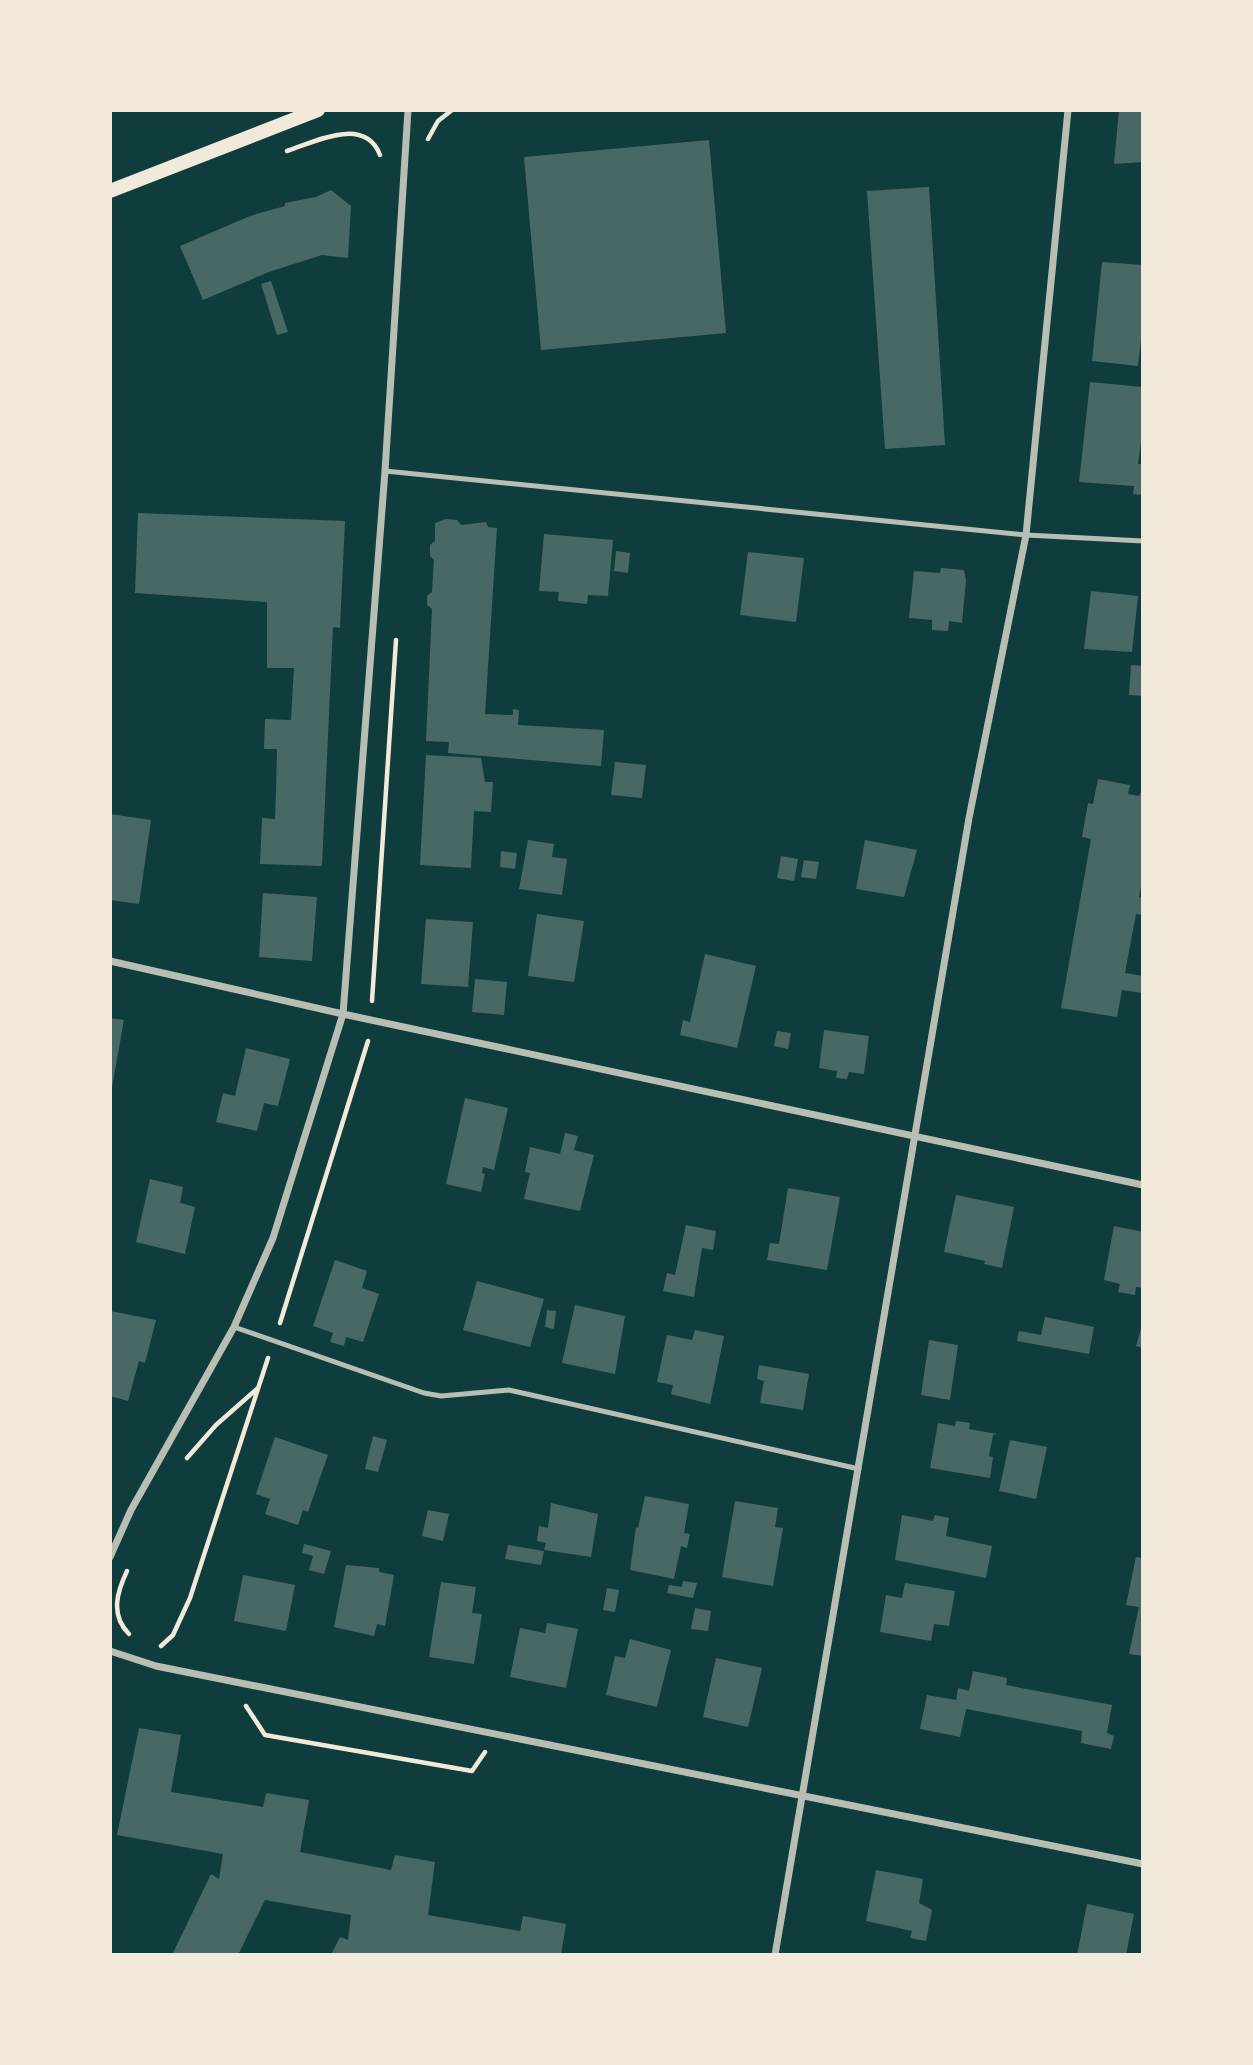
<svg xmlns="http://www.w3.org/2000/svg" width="1253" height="2065" font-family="Arial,sans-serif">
<rect width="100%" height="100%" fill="#0f3d3e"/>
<path fill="#486865" d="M1119,110H1143V162L1114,164Z
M709,140L726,333L541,350L524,157Z
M929,187L945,445L885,449L867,191Z
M331,190L351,206L348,258L322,255L269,272L203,300L180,246L250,216L285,206V203L316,197Z
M1102,262L1143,265V322L1138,366L1092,361Z
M271,281L288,332L277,335L261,284Z
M1090,382L1143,387V428L1138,464H1143V495L1133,494L1134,486L1079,482Z
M138,513L345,521L340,628L333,627L322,866L260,864L262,818L275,819L276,791L277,749H264L265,719L291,720L294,668H267V602L135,593Z
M446,519L457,520L461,525L486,522L488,527L497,528L485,714L513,715V709L519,710L518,725L604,730L601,766L448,753L449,742L426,741L432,609L427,605V596L432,592L434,560L430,556V545L435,541V523Z
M544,534L613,540L608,596L588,595L587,604L558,601L559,592L539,591Z
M616,551L630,553L628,573L614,571Z
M748,552L804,558L796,622L740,615Z
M941,568L964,570L966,580L962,623L949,621L948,631L932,630V620L909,618L914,571L940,573Z
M1091,591L1138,596L1132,652L1084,649Z
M1131,665L1143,666V696L1129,695Z
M426,755L481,758L485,782H493L491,812L474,811L471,868L420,865Z
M615,762L646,765L642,798L611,795Z
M1098,779L1130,785L1128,794L1139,796L1143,787V875L1139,897L1143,898V915L1136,914L1125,973L1143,976V993L1122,990L1117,1017L1061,1008L1091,839L1082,837L1088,803L1093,804Z
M110,814L151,820L139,904L110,900Z
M528,840L554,844L552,857L567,859L562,895L519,889Z
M865,840L917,850L904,897L856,889Z
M501,851L517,853L515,869L500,867Z
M781,856L798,859L794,881L777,878Z
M804,860L819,862L816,879L801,877Z
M263,893L317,897L312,961L259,957Z
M537,914L584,921L574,982L528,976Z
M426,919L473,922L468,987L421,984Z
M705,954L756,966L737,1048L680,1035L683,1020L690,1022Z
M475,979L507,982L504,1015L472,1012Z
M110,1018L124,1020L112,1087H110Z
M824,1030L869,1036L864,1074L849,1072L847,1079L836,1078L837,1071L819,1068Z
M777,1031L791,1033L788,1049L774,1046Z
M246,1048L290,1059L278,1106L264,1103L257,1131L216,1122L223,1093L235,1096Z
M465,1098L508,1108L494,1170L483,1167L482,1173L485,1174L481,1192L446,1184Z
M565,1133L578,1136L574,1150L594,1155L580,1211L524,1199L530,1173L525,1172L530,1147L560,1154Z
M150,1179L183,1187L180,1203L195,1207L185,1254L136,1242Z
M788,1188L840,1197L827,1270L767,1260L770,1243L779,1244Z
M956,1195L1014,1207L1002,1268L984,1264L985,1261L944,1252Z
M686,1225L716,1231L713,1250L702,1248L694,1297L663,1291L667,1273L675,1275Z
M1114,1226L1143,1232V1288L1136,1287L1135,1295L1118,1292L1120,1284L1104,1280Z
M335,1260L367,1271L362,1288L379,1294L363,1342L346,1337L344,1346L330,1342L333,1333L313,1326Z
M477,1281L544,1299L530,1347L463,1330Z
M575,1305L625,1316L615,1374L562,1363Z
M547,1310L556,1311L554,1329L545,1327Z
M110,1311L156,1320L145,1363L139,1361L128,1401L110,1396Z
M1045,1317L1094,1327L1089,1354L1017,1341L1019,1331L1041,1335Z
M1143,1322V1348L1136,1346Z
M695,1330L724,1336L710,1404L671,1394L673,1385L657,1382L667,1335L692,1340Z
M929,1340L958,1345L950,1400L921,1395Z
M759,1365L809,1374L803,1410L760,1403L764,1381L757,1379Z
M956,1421L970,1423L969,1429L997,1434L993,1435L989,1456L993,1457L990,1478L930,1468L938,1423L955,1426Z
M373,1436L387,1440L378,1472L365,1469Z
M275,1437L328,1455L308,1512L303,1510L298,1525L265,1514L270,1499L256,1494Z
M1010,1440L1047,1447L1036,1499L999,1491Z
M645,1496L689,1504L684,1533L690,1534L687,1548L681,1546L674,1579L630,1570L636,1527L638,1528Z
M735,1501L778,1508L775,1527L783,1528L773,1586L722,1577Z
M551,1503L598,1514L591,1557L544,1550L546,1543L537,1541L539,1526L548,1528Z
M428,1510L449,1514L443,1541L422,1536Z
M902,1515L933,1521L935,1515L949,1518L946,1536L992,1546L986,1578L895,1560Z
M304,1544L331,1551L324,1574L309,1570L313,1556L302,1553Z
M508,1545L544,1551L541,1565L505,1559Z
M1136,1557L1143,1558V1656L1129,1654L1139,1607L1126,1605Z
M346,1565L379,1568V1572L394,1575L385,1626L377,1624L374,1636L334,1627Z
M243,1575L295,1585L286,1631L234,1621Z
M683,1581L697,1583L693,1598L667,1593L669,1585L682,1587Z
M441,1582L476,1587L472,1613L482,1614L474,1664L429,1657Z
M905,1583L955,1591L949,1626L934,1624L931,1641L880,1632L886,1595L902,1598Z
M607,1588L619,1590L615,1612L603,1610Z
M695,1608L711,1611L708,1631L691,1629Z
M547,1623L578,1629L566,1688L510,1677L520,1628L545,1633Z
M630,1639L671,1650L657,1707L606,1695L615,1656L625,1658Z
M716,1658L762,1668L748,1727L703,1717Z
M973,1671L1007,1678L1006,1685L1112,1705L1107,1733L1114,1736L1111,1749L1081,1743L1082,1731L966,1709L960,1737L920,1729L927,1695L956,1700L958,1688L969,1691Z
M139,1728L181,1735L171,1792L263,1807L266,1793L309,1800L300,1852L391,1870L395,1855L435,1862L428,1915L520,1931L523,1916L566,1924L561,1955H331L340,1937L348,1940L351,1915L265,1900L238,1955H172L211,1874L219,1879L223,1854L117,1835Z
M876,1870L923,1879L919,1903L932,1910L926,1941L910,1938L912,1931L866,1921Z
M1087,1904L1134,1914L1126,1955H1077Z"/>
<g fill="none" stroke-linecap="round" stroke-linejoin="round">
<path stroke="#f1e9da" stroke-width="4.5" d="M428,139L438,121L452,110
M287,151C317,141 365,116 380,155
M372,1001L396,640
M280,1323L368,1041
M187,1458L216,1425L258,1388
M127,1571C117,1592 110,1615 129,1634
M161,1646L173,1635L190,1598L268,1358
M246,1706L265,1735L472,1771L485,1752"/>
<path stroke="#b8beb3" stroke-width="5" d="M385,471L1026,535L1143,541
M234,1327L424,1393L441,1396L509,1390L859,1469"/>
<path stroke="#b8beb3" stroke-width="7" d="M110,961L343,1014L1143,1185
M110,1557L131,1510L234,1327L273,1238L343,1014L385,471L408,110
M110,1651L156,1666L1143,1864
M775,1955L969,818L1026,535L1068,110"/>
<path stroke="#f1e9da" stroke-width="14" d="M110,191L318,110"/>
</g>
<rect width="1253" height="2065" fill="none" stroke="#f1e9da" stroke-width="224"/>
</svg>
